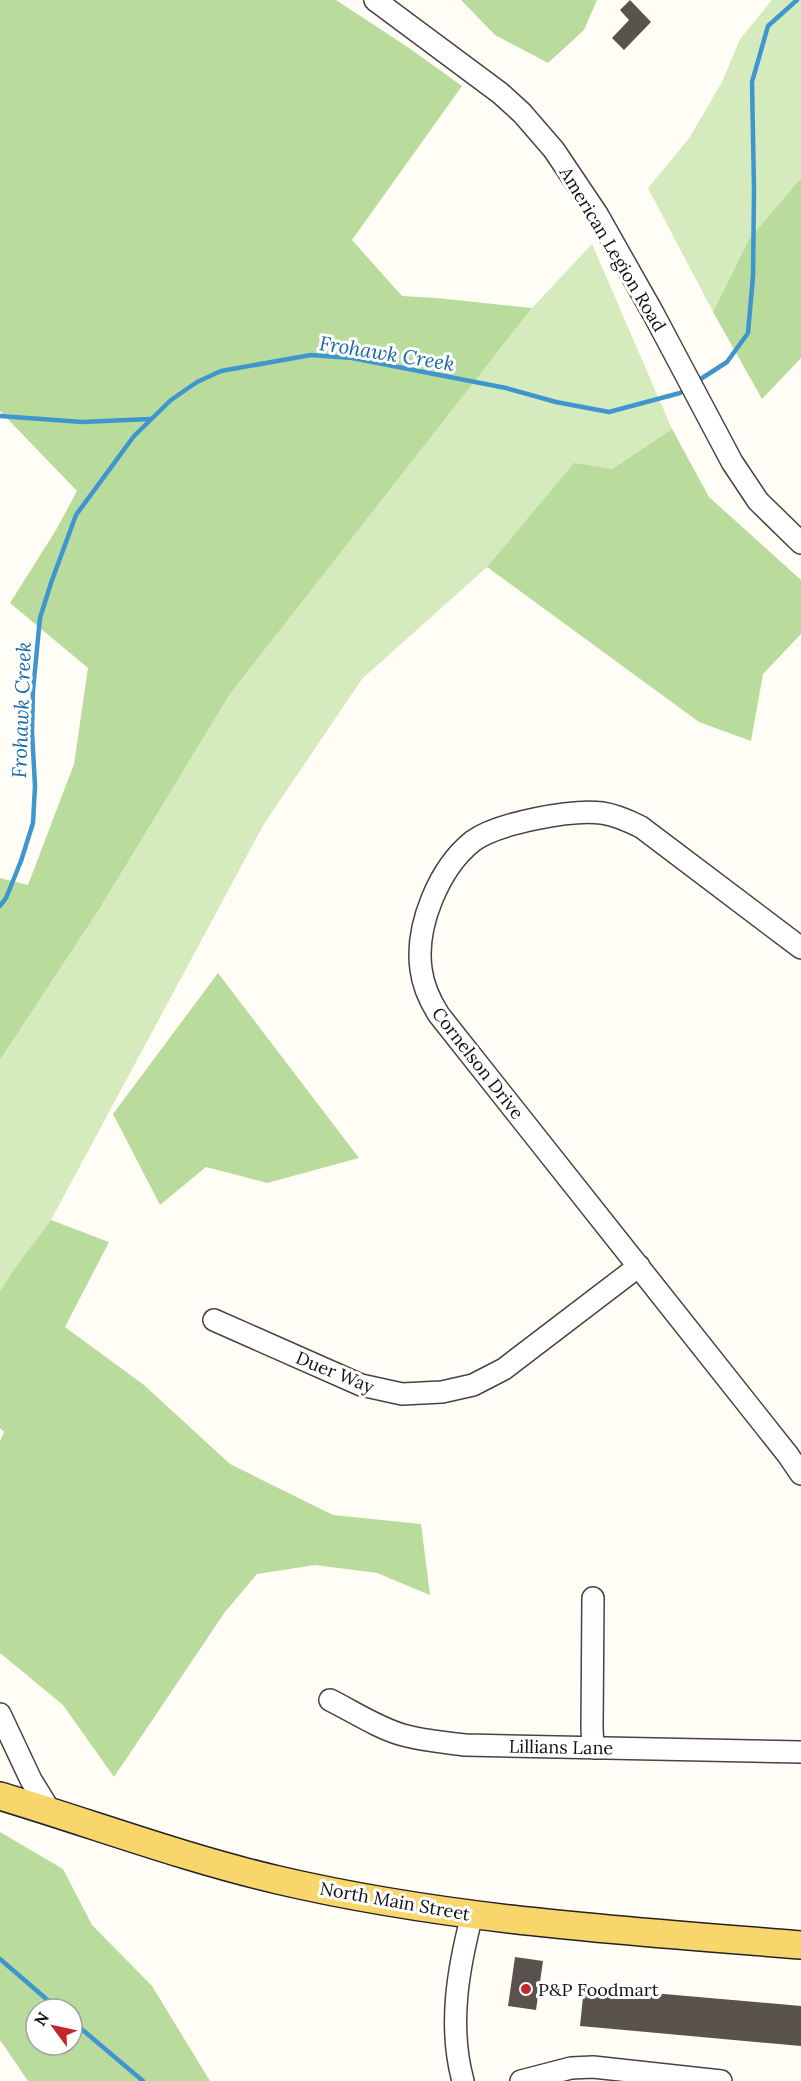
<svg xmlns="http://www.w3.org/2000/svg" width="801" height="2081" font-family="Lora,serif">
<rect width="100%" height="100%" fill="#fffdf5"/>
<path fill="#d5ebbd" d="M772,0H801V178L749,239L713,312L648,188L690,137L722,82L740,39Z
M592,244L672,429L612,469L574,464L487,567L362,679L264,824L51,1220L14,1269L0,1291V1060L100,908L230,694L532,308Z"/>
<path fill="#b9dc9c" fill-rule="evenodd" d="M0,0H336L409,48L462,86L352,240L402,296L437,298L532,308L230,694L100,908L0,1060V878L28,885L74,764L88,668L10,603L56,530L77,491L0,411Z
M461,0H597L584,30L548,63L495,35Z
M801,178V358L762,399L713,312L749,239Z
M672,429L709,497L801,580V634L763,674L751,741L699,722L487,567L574,463L612,469Z
M218,973L359,1158L267,1183L206,1167L160,1205L113,1114Z
M51,1220L109,1242L65,1327L144,1385L230,1464L333,1515L421,1524L430,1595L377,1573L315,1565L257,1574L225,1612L114,1777L63,1705L0,1653V1441L4,1432L0,1428V1291L14,1269Z
M0,1832L63,1869L92,1925L152,1986L210,2081H28L0,2040ZM36,2009H72V2045H36Z"/>
<g fill="none" stroke-linecap="round" stroke-linejoin="round">
<path stroke="#3f96cf" stroke-width="4.5" d="M696,382L727,362L748,333L753,276L754,190L752,82L768,26L797,0
M0,416L82,422L150,419
M0,906L6,898L21,861L33,823L35,786L32,731L33,690L40,618L51,583L76,515L134,436L171,400L197,382L221,371L311,355L352,358L506,388L556,402L609,412L680,393L687,388
M0,1959L58,2009
M72,2021L143,2081"/>
</g>
<path fill="#5a524d" d="M630,0L651,22L624,50L612,38L629,20L620,10Z
M515,1957L543,1961L536,2010L508,2006Z
M584,1987L801,2006V2046L580,2026Z"/>
<g fill="none" stroke-linecap="round" stroke-linejoin="round">
<defs>
<path id="minor" d="M375,0L500,93L522,113L554,150L597,214L653,313L732,462L758,501L801,543
M801,948L641,827C629,821 616,815 602,813C572,809 498,823 473,841C439,868 415,926 421,969C423,986 430,1001 439,1015L788,1455L801,1474
M214,1320L361,1385L402,1394L442,1392L473,1385L504,1369L639,1266
M330,1700C354,1712 378,1728 403,1735C424,1741 444,1742 465,1745L801,1752
M0,1714L31,1780L50,1811
M593,1748L592,1728L593,1598
M463,2081C448,2026 458,1969 472,1915
M521,2081L571,2068L593,2067L721,2081"/>
<path id="major" d="M0,1796C93,1824 184,1858 278,1880C449,1920 627,1931 801,1945"/>
</defs>
<use href="#minor" stroke="#444" stroke-width="24"/>
<use href="#major" stroke="#222" stroke-width="30"/>
<use href="#minor" stroke="#fff" stroke-width="21"/>
<use href="#major" stroke="#f9d66b" stroke-width="27"/>
</g>
<circle fill="#c4262e" stroke="#fff" stroke-width="2" cx="526" cy="1989" r="6"/>
<g text-anchor="middle" dominant-baseline="central" stroke-width="6" stroke-linejoin="round" paint-order="stroke">
<g font-size="18" fill="#111" stroke="#fff">
<text transform="translate(613 249) rotate(59)">American Legion Road</text>
<text transform="translate(478 1063) rotate(52)">Cornelson Drive</text>
<text transform="translate(335 1372) rotate(22)">Duer Way</text>
<text transform="translate(561 1747) rotate(1)">Lillians Lane</text>
<text transform="translate(395 1901) rotate(10)">North Main Street</text>
</g>
<g font-size="18" fill="#111" stroke="#fff" text-anchor="start">
<text x="538" y="1989">P&amp;P Foodmart</text>
</g>
<g font-size="20" font-style="italic" fill="#1768a6" stroke="#fff">
<text transform="translate(387 353) rotate(9)">Frohawk Creek</text>
<text transform="translate(21 710) rotate(-88)">Frohawk Creek</text>
</g>
</g>
<g transform="translate(54 2027) rotate(303)"><circle r="28" fill="#ffffff" stroke="#a0a0a0" stroke-width="1.5"/>
<path d="M0-4.5L10 22L0 15L-10 22Z" fill="#c4262e"/>
<text y="-9" font-size="16" font-weight="bold" text-anchor="middle" fill="#111111">N</text>
</g>
</svg>
